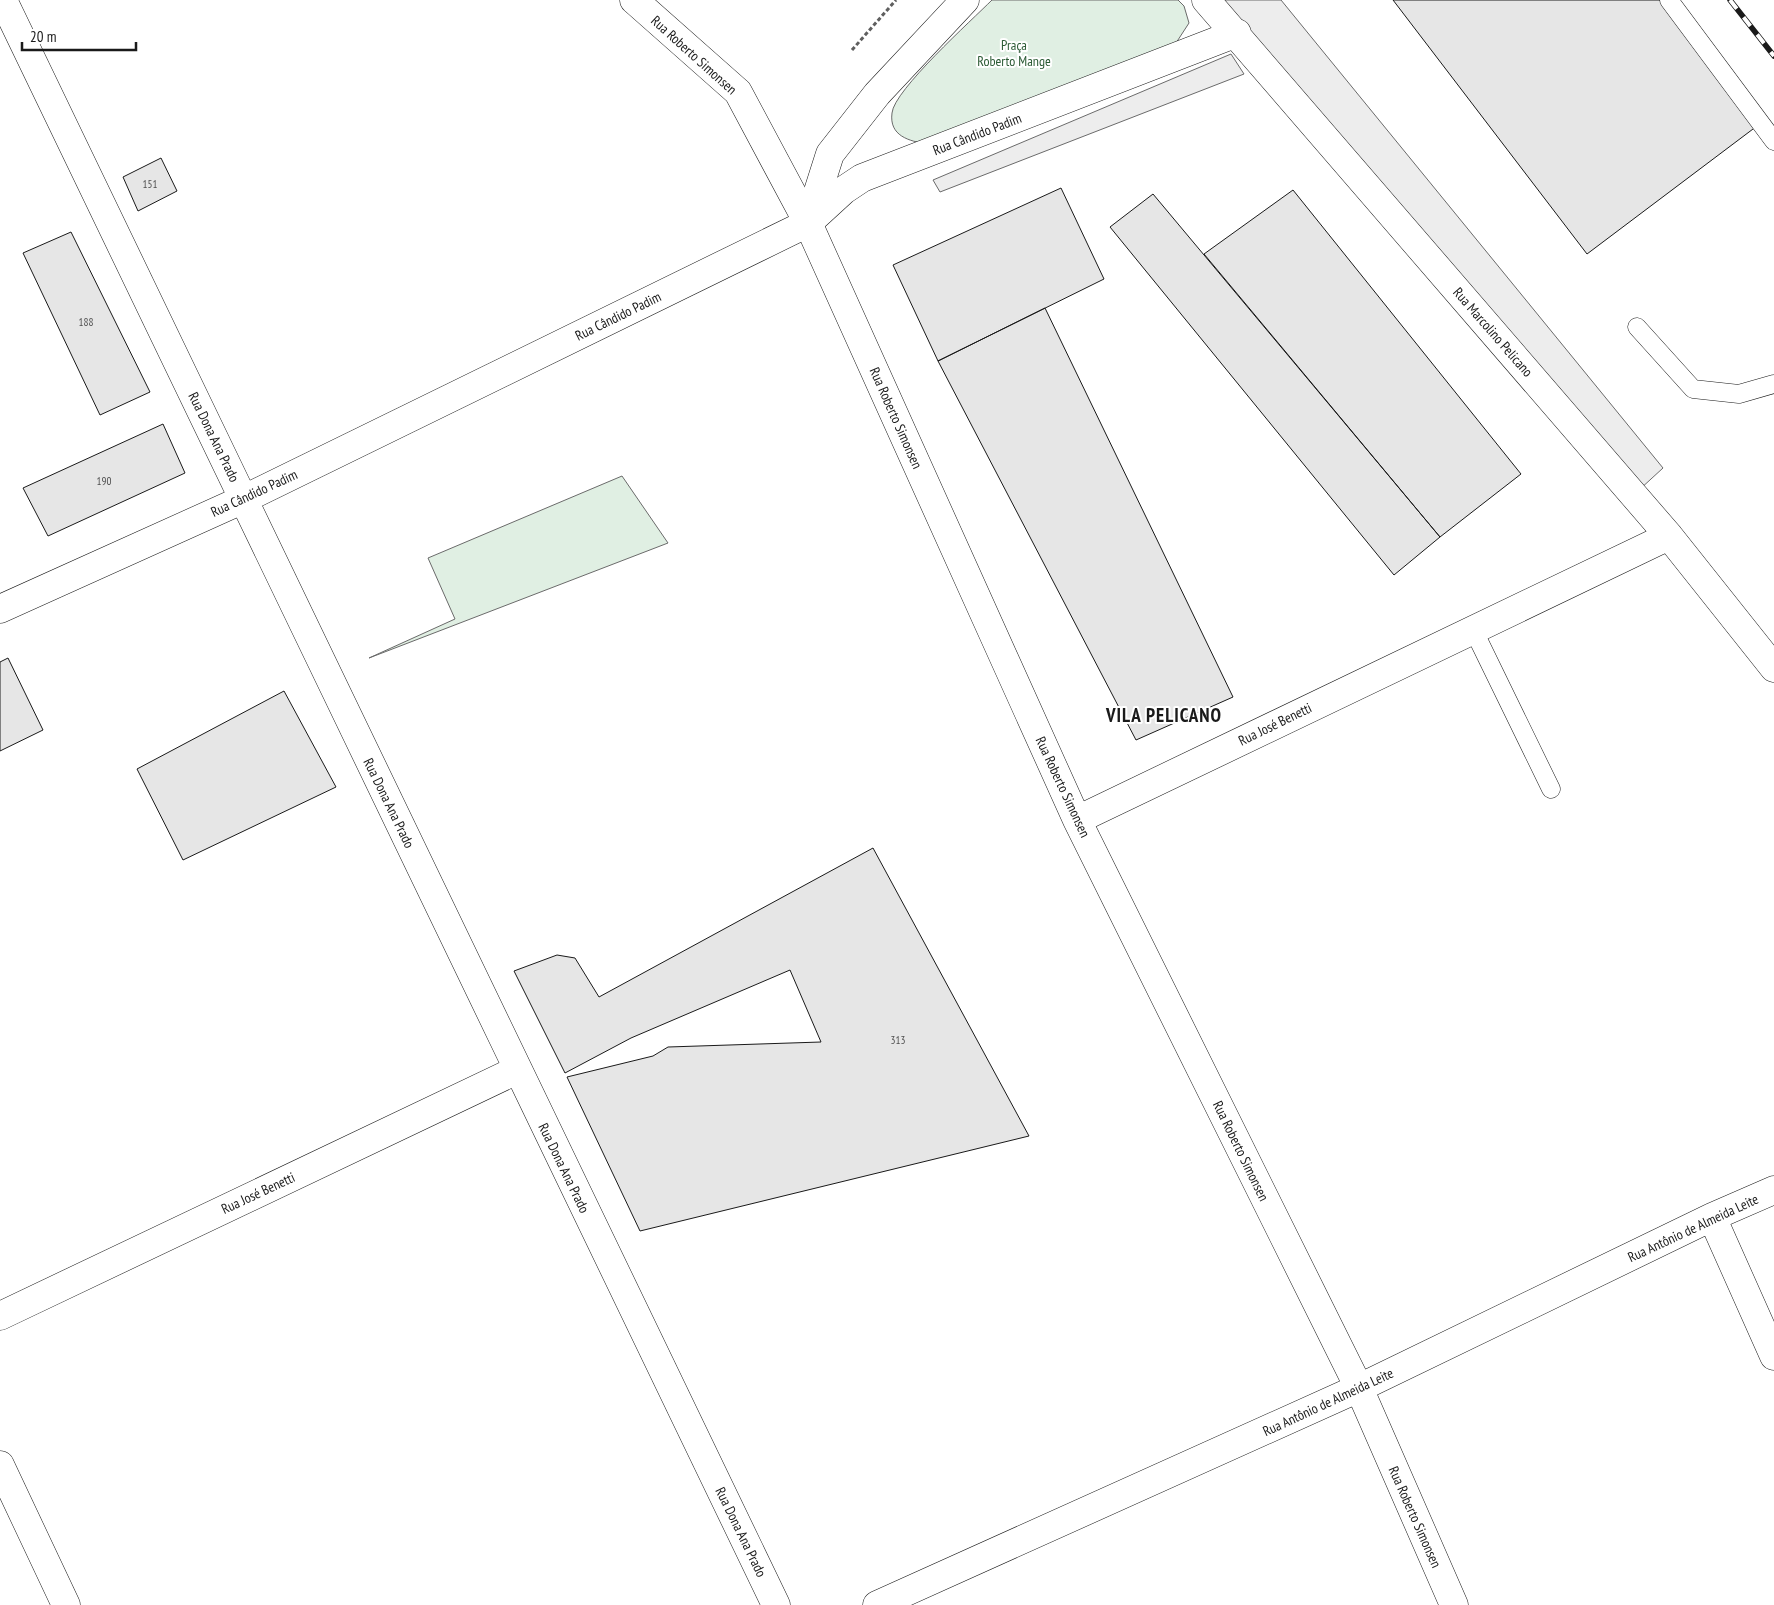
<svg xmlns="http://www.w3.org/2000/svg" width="1774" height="1605" font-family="'PT Sans Narrow',sans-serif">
<rect width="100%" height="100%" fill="#fff"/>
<path fill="#e0efe3" stroke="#6a6a6a" d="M992,0H1178L1184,6L1189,23L1176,43L927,144C909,141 889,136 892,113C894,90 972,20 992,0Z
M622,476L668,543L369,658L455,619L428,558Z"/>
<path fill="#ededed" stroke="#6a6a6a" d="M1218,0H1281L1663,468L1639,490Z
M1231,54L1244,74L940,192L933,180Z"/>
<path fill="#e6e6e6" stroke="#1a1a1a" d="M1393,0H1660L1757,126L1587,254Z
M161,158L177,191L138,211L123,177Z
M1061,188L1104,279L938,361L893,265Z
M1293,190L1521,474L1440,537L1204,254Z
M1153,194L1440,537L1394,575L1110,227Z
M71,232L150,392L100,415L23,253Z
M1045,308L1233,697L1136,740L938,361Z
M163,424L185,473L48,536L23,488Z
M8,658L43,730L0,751V662Z
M284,691L336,787L183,860L137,769Z
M873,848L1029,1136L640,1231L567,1077L653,1056L668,1047L821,1042L790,970L631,1038L565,1073L514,971L557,955L575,958L599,997Z"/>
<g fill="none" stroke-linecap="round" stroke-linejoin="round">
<defs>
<path id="service" d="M1669,0L1774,141
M1637,327L1693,389L1739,394L1774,384
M1473,629L1551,789"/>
<path id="minor" d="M3,0L776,1605
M1206,0L1669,536L1774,668
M1237,33L862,178L844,190L808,223L1077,820L1359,1388L1454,1605
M1077,820L1669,536
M1712,1217L1774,1356
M0,1316L517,1070
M877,1605L1359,1388L1712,1217L1774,1190"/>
<path id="tertiary" d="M634,0L738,92L808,223"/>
<path id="secondary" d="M0,609L244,499L808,223L830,154L877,94L965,0
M0,1465L66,1605"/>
</defs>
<use href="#service" stroke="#1a1a1a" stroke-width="19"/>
<use href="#minor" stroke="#1a1a1a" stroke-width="29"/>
<use href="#tertiary" stroke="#1a1a1a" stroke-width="29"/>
<use href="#secondary" stroke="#1a1a1a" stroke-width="29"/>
<path stroke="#5f5f5f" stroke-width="3" stroke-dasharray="4 2.5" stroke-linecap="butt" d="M852,50L896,0"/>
<use href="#service" stroke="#fff" stroke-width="18"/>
<use href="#minor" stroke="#fff" stroke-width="28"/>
<use href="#tertiary" stroke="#fff" stroke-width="28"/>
<use href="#secondary" stroke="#fff" stroke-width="28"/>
<defs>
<path id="rail" d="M1730,0L1774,56"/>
</defs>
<use href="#rail" stroke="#1a1a1a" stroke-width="5.5"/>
<use href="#rail" stroke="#fff" stroke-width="4" stroke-dasharray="11" stroke-linecap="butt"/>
</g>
<g text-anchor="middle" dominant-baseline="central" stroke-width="4" stroke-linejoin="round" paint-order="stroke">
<g font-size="11" fill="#4d4d4d">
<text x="150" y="184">151</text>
<text x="86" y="322">188</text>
<text x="104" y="481">190</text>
<text x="898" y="1040">313</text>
</g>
<g font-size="14" fill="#2b5a34" stroke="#fff">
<text x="1014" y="45">Praça<tspan x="1014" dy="16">Roberto Mange</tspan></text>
</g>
<g font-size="14" fill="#1a1a1a" stroke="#fff">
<text transform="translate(694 55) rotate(42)">Rua Roberto Simonsen</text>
<text transform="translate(977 134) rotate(-21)">Rua Cândido Padim</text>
<text transform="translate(618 316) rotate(-26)">Rua Cândido Padim</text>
<text transform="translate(1493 332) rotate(49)">Rua Marcolino Pelicano</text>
<text transform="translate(896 418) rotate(66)">Rua Roberto Simonsen</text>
<text transform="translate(214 437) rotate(64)">Rua Dona Ana Prado</text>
<text transform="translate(254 493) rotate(-25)">Rua Cândido Padim</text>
<text transform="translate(1275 724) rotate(-26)">Rua José Benetti</text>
<text transform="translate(1063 787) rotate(65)">Rua Roberto Simonsen</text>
<text transform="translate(389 803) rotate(64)">Rua Dona Ana Prado</text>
<text transform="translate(1241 1151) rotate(64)">Rua Roberto Simonsen</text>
<text transform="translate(564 1168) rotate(64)">Rua Dona Ana Prado</text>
<text transform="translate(258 1193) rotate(-25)">Rua José Benetti</text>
<text transform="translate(1693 1228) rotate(-25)">Rua Antônio de Almeida Leite</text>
<text transform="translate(1328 1402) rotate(-25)">Rua Antônio de Almeida Leite</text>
<text transform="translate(1415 1517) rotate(66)">Rua Roberto Simonsen</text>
<text transform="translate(741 1532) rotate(64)">Rua Dona Ana Prado</text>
</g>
<g font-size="19" font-weight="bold" letter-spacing="1" fill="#1a1a1a" stroke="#fff">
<text x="1164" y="715">VILA PELICANO</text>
</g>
</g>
<path d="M22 42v8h114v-8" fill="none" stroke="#1a1a1a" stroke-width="2.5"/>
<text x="30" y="42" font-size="15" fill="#1a1a1a" stroke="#ffffff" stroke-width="4" paint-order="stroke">20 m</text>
</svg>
